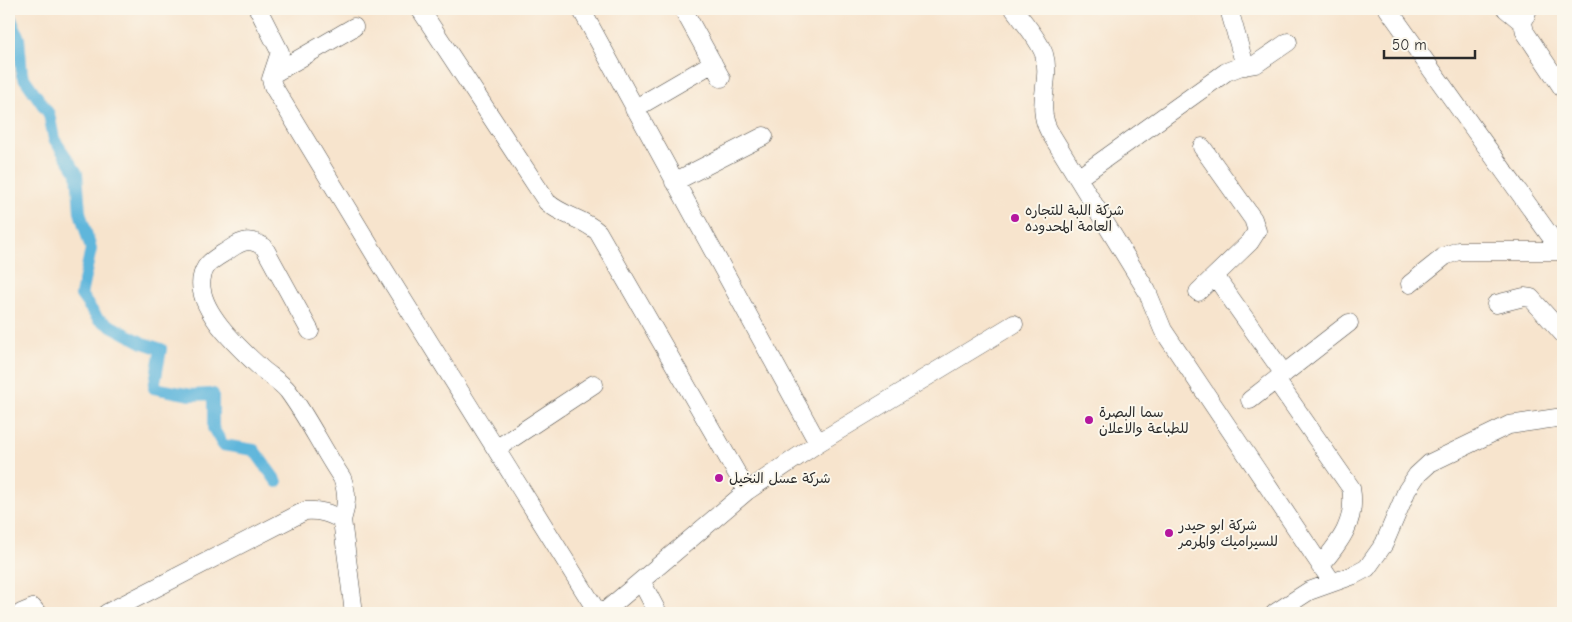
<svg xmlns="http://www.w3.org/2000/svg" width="1572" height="622" font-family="'Comic Neue','Playpen Sans Arabic',sans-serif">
<rect width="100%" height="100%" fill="#fbf7ec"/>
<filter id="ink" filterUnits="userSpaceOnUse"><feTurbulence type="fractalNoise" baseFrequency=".02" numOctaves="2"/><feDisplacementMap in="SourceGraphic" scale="10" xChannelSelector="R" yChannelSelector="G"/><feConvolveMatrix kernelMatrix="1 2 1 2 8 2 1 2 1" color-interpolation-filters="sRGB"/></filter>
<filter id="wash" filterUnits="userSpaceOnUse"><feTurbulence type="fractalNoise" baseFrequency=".0096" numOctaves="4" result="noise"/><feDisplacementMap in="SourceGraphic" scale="20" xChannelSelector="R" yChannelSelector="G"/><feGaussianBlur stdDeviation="1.12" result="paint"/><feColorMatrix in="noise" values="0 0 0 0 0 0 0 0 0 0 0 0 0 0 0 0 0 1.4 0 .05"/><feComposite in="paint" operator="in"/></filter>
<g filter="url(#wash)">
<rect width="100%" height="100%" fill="#f7e4cd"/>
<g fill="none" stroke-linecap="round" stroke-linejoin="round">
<path stroke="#5eb6db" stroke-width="12" d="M9,14L19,38L22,75L49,114L54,139L77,173L80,212L91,249L81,295L98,319L143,343L161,349L154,388L191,395L213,394V428L223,445L254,450L277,482"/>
</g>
</g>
<g filter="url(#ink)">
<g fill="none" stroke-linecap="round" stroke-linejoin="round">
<defs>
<path id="minor" d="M258,9L280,52L271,79L273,86L380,263L598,613
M420,9L547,202C562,216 583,218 598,232L747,491
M581,9L818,443
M683,9L721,78
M1014,9C1024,23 1038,38 1044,54C1052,80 1035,105 1049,131L1147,291L1163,330L1332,582
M1229,9L1245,66
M1388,9L1561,251
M1506,9L1523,23
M1528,9L1523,23L1525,32L1563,89
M273,74L354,27
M634,109L713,63
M1078,178L1226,72L1239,67L1256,64L1288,42
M674,182L764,136
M1215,276L1284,374
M1410,284L1445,256L1458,251H1563
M1198,292L1250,242L1257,231L1253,219L1202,147
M1496,304L1524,297L1531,298L1563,334
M310,331L264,247C251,238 243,240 230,249C223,254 211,259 206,267C185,300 239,348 262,369C270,376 281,382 288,391C308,418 323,450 342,478C348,494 347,504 342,520
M1276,380L1351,488C1357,521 1340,542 1320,566
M1250,400L1349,323
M496,449L594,384
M641,581L658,613
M21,613L33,608L37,613
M107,613L305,511C320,510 329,513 342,520L354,613
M603,613L747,491L818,443L1014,324
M1275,613L1309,591L1354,575L1367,568L1384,544L1407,490L1417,475L1430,463L1509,425L1563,417"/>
</defs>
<use href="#minor" stroke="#4a4743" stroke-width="19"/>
<use href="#minor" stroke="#fff" stroke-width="18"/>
</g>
</g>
<g fill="#b5179e" stroke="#fbf7ec" stroke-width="2">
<circle cx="1015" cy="218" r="5"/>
<circle cx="1089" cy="420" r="5"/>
<circle cx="719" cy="478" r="5"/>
<circle cx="1169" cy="533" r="5"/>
</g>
<g text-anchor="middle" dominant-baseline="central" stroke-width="4" stroke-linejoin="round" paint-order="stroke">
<g font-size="14" fill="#2b2b2b" stroke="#fbf7ec" text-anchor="start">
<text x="1025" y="210">شركة اللبة للتجاره<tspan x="1025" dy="16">العامة المحدوده</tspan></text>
<text x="1099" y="412">سما البصرة<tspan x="1099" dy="16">للطباعة والاعلان</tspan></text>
<text x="729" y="478">شركة عسل النخيل</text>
<text x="1179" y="525">شركة ابو حيدر<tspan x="1179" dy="16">للسيراميك والمرمر</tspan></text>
</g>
</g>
<rect width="1572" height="622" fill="none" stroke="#fbf7ec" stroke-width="30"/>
<path d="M1384 50v8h91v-8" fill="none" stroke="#2b2b2b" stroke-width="2.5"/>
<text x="1392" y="50" font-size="15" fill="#2b2b2b" stroke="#fbf7ec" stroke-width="4" paint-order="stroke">50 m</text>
</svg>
